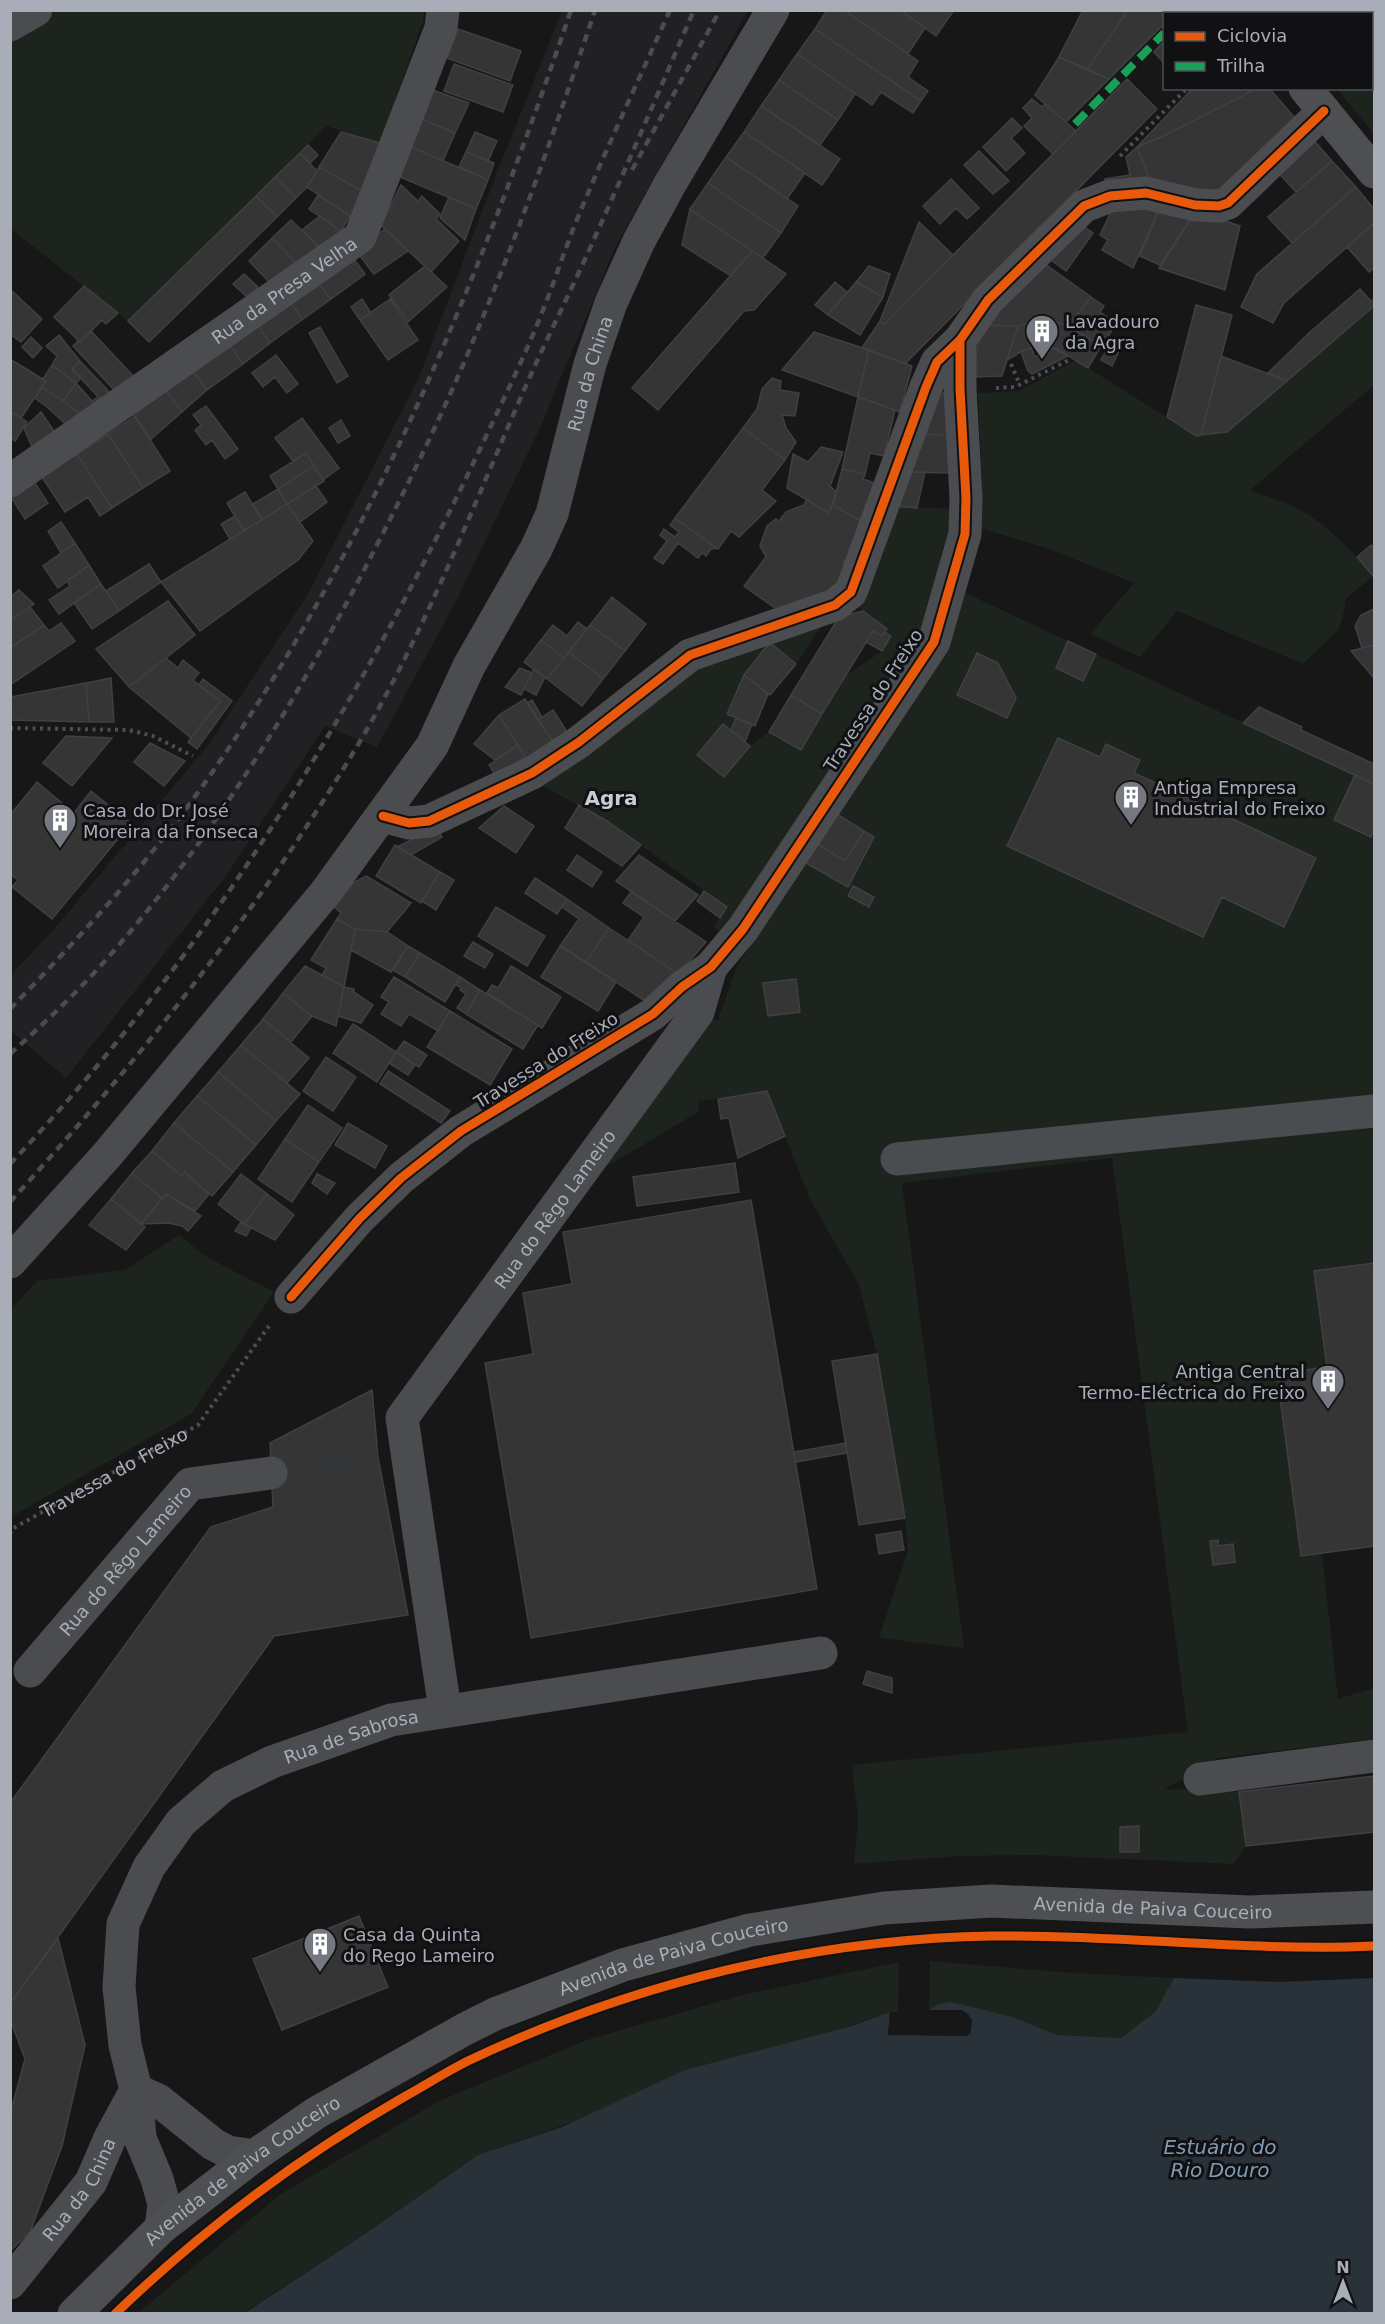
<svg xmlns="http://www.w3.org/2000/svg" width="1385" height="2324" font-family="'DejaVu Sans',sans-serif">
<rect width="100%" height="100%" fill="#171717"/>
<path fill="#212123" d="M562,11H748L616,246L539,430L455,603L377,747L325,726L226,876L66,1078L11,1031L10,976L56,927L209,744L308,594L419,377L497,172Z"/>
<path fill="#1d241e" d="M55,11H424L423,21L380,144L327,126L128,321L11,229L10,39L39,25Z
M1272,11H1374V134L1337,89L1372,88V14H1275Z
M1374,306V385L1250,490C1264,496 1281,500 1295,507C1326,523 1351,550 1373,576L1346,599L1342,621L1337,631L1303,664L1177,611L1140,657L1090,634L1134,583L1049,549L977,527L982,485L978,393L1019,391L1076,360L1196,436L1227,432Z
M892,506L954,509L934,608L913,654L724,934L713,927L727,907L607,821L534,781L697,660L828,617L796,664L772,645C749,656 737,692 727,714L736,718L731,730L723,724L697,755L724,777L750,746L769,732L801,750L847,675L882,651L891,636L885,632L886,629L856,605Z
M959,590L1355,775L1334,819L1374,838V1263L1314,1272L1327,1367L1277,1374L1301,1556L1322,1554L1338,1699L1374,1688V1739L1217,1758L1165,1789L1239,1792L1246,1846L1233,1864L1035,1855L958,1856L854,1864L858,1819L852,1765L1188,1732L1112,1158L902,1183L964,1648L879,1638L908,1551L905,1518L877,1354L859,1285L811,1201L767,1091L699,1101L698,1112L598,1172L706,1019L718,1020L737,966L835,813Z
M179,1235L205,1256L274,1292L191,1414L11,1517V1309L37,1281L125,1270Z
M930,1961L1072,1973L1174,1978L1155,2012L1121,2038L1057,2035L1013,2017L929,2010Z
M899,1962L898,2012H890L478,2155L362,2236L243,2313L137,2314L281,2194L439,2101L587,2040L738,1996Z"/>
<path fill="#2a3239" d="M1174,1978L1280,1982L1374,1978V2313L243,2314L362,2236L478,2155L562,2127L685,2070L852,2026L890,2012L888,2034L966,2036L970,2033L972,2020L961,2010H929L939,2004L951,2002L1013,2017L1057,2035L1121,2038L1155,2012Z"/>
<path fill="#171717" d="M929,2007V2010H962L968,2014L972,2020L970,2033L966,2036L888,2035L890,2012H893L891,2032L965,2033L967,2031L969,2021L965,2016L961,2013H928L926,2010Z"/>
<path fill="#353536" stroke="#3f4043" stroke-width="1.5" d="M827,10H844L918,61L908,77L928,91L921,101L815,29Z
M844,10H900L925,28L908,54Z
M900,10H954L936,36Z
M1083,10H1128L1087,70L1059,57Z
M1128,10L1176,12L1164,14V24L1109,79L1087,70Z
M458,29L521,51L510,81L447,58Z
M815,29L921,101L913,113L881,92L872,105L797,54Z
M1164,41V63L1154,52Z
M797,54L855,94L838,120L779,80Z
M1059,57L1109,79L1066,122L1035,95Z
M454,64L513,85L503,112L444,91Z
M1127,79L1157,109L905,364L862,348L880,321L884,325Z
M779,80L838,120L820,145L761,106Z
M1193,88H1258L1159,138L1137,147Z
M1258,88H1269L1301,125L1229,193L1152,184L1137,147L1159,138Z
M430,89L469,103L455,133L415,116Z
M1032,99L1042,107L1045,104L1076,131L1053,154L1024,126L1032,118L1023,108Z
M761,106L840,159L822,185L744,132Z
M415,116L455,133L443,161L404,144Z
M1012,118L1022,128L1011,138L1025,153L1006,171L983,147Z
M341,132L387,145L364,192L319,167Z
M475,132L497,141L488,161L466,152Z
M744,132L805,173L787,199L726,157Z
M1310,136L1332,161L1296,192L1275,169Z
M404,144L488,180L476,209L391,173Z
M308,145L318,155L310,163L300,153Z
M1137,147L1152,184L1106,189L1105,179L1130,175L1126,157Z
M979,151L1009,181L993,194L964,165Z
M466,152L494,163L488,180L459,167Z
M300,153L317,171L307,187L296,198L275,177Z
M726,157L798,206L781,233L708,183Z
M1332,161L1356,187L1292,243L1268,217Z
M319,167L364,192L350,216L307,187Z
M275,177L296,198L277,217L256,196Z
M951,179L979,208L967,219L956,208L940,224L923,206Z
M708,183L781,233L763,258L690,209Z
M401,185L418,201L422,196L440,214L436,219L459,241L431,272L381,225Z
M1356,187L1374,209V223L1284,303L1273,323L1241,307L1257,274Z
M318,195L350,216L341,231L309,209Z
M256,196L277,217L149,342L128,321Z
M449,197L476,209L465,240L440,218Z
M1163,200L1196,211L1160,265L1140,256Z
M1163,200L1133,268L1102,250L1108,240L1100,235L1115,204Z
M690,209L752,251L731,276L682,245Z
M1196,211L1240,226L1225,290L1159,268Z
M320,216L341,231L322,250L302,230Z
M291,220L322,250L299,266L272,238Z
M919,222L953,255L884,325L880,321Z
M1077,222L1093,233L1066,271L1044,255Z
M1374,223V268L1369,272L1347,247Z
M385,229L408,251L374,274L356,251Z
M272,238L299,266L271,284L249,261Z
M752,251L786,274L754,310L744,311L658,410L632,388Z
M351,255L365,274L331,299L313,277Z
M1038,259L1091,297L1068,326L1045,319L1018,326L983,325Z
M425,266L447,287L408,322L389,295Z
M869,266L890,274L883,297L856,282Z
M244,274L258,287L247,297L233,284Z
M313,277L331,299L303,319L285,296Z
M835,282L847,292L828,315L815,305Z
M856,282L883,297L860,335L828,315Z
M84,286L118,313L106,324L102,320L80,342L54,317Z
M1360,289L1371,301L1374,299V306L1287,381L1268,373L1309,333Z
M11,290L42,319L21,342L10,334Z
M285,296L303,319L270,343L253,319Z
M1091,297L1104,306L1100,312L1117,324L1101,346L1068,326Z
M362,299L371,313L360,320L351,307Z
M390,299L418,340L388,360L360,320Z
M1196,305L1232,315L1201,435L1196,436L1167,417Z
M253,319L270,343L243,364L225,338Z
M1045,319L1068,326L1101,346L1088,368L1059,350L1044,345L1024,350L1007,360L1018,326Z
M983,325L1018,326L1002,376L970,377Z
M320,327L348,376L337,383L309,333Z
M91,331L136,379L117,393L73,346L78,341L80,342Z
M814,332L869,350L858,397L782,370Z
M59,335L80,361L72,369L81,378L76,383L52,365L57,356L46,346Z
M31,337L42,348L33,358L22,347Z
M225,338L243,364L207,390L188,364Z
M1110,344L1120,349L1112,366L1101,360Z
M1031,348L1035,357L1053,348L1068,356L1032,374L1028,371L1021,352Z
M869,350L912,366L900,412L858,397Z
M276,355L298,384L287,393L275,377L263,387L252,373Z
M1221,356L1287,381L1227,432L1201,435Z
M10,359L46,381L21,418L10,411Z
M80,361L113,396L104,403L72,369Z
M188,364L207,390L182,412L161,384Z
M52,365L76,383L63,401L42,387L46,381L43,379Z
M772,378L781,381L780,390L799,393L795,416L782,415L786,428L796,442L785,460L743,428L757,409L762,389Z
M76,383L92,401L98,397L104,403L85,417L63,401Z
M161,384L182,412L150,440L129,409Z
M42,387L63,401L85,417L68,426L47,407L35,398Z
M934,393H951V435L917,434Z
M858,397L895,410L884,456L870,453L865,474L842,469Z
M206,406L238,449L225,459L212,440L206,445L195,430L201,425L193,415Z
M10,411L27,422L15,441L10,438Z
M41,412L56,434L32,447L24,428Z
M135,416L170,471L143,488L108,434Z
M302,418L339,468L323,480L306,453L293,461L275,438Z
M341,420L350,436L338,443L329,428Z
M743,428L785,460L762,490L776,501L739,537L731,531L718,549L675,518Z
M108,434L143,488L112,508L77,454Z
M917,434L951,435V473L904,472Z
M821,447L843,452L830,486L836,492L829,513L787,488L793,454L808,462Z
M306,453L314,466L278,489L270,476Z
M77,454L112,508L100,516L88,497L65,512L42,477Z
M314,466L324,481L287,504L278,489Z
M842,469L865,474L863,479L883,486L866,524L833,505Z
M904,472H925L917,508L892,506Z
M34,482L48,503L25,519L11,497Z
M316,486L327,502L300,522L287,504Z
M278,489L287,504L262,520L253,504Z
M245,492L262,520L244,531L227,503Z
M807,500L829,513L833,505L866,524L843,563L851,572L832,595L782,613L744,586L766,557L760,546L767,526L776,519L779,521L786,512L804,505Z
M287,504L313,541L298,560L200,631L161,582Z
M235,516L244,531L230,539L221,524Z
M675,518L716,548L711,549L706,556L702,553L698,558L678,543L663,564L654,558L667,541L660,535L664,529L675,537L679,532L670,525Z
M61,522L75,543L61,553L48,531Z
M75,543L89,565L58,588L43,566Z
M1371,545L1374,549V575L1373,576L1357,557Z
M149,564L161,582L119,611L106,591Z
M89,565L101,584L59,614L49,600L70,586L67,581Z
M101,584L119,611L92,629L74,603Z
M19,590L34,604L10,621V597Z
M612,597L646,624L625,651L590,625Z
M168,601L195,635L129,687L96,649Z
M30,607L44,625L10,648V621Z
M1374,609V645L1362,648L1355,626L1361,615Z
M863,611L887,629L882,636L873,631L822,714L791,695L839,617Z
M578,622L587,629L564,658L541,640L553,625L567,636Z
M61,623L75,641L10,685V648L44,625L49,631Z
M590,625L625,651L603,679L569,652Z
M873,631L882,636L885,632L891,636L882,651L866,642Z
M541,640L564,658L547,679L524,662Z
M1068,641L1096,654L1083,681L1056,668Z
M772,644L796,664L770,695L744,675L765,648Z
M1374,645V678L1351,651Z
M569,652L603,679L582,706L547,679Z
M977,653L998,663L1016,698L1007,718L957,695Z
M166,658L178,668L183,660L199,673L193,680L220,701L191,738L129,687Z
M520,668L532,673L521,695L505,687Z
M534,669L545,677L536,695L524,689Z
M744,675L768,694L755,726L727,714Z
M111,678L114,722H89L86,683Z
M203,679L232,701L197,749L188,742L220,701L199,685Z
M86,683L89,722L10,720V697Z
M791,695L822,714L801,750L769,732Z
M525,699L556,747L529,763L499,715Z
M532,700L542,717L538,720L527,703Z
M1259,707L1302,727L1301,730L1374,764V784L1243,723Z
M553,710L569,735L556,747L538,720Z
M499,715L518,745L495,760L474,744Z
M736,718L752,724L745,742L731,730Z
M723,724L750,746L724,777L697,755Z
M66,736L112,738L72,786L43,763Z
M1058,738L1100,757L1106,744L1140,760L1134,773L1316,858L1284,927L1222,897L1203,937L1007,846Z
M150,743L185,761L164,786L134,762Z
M518,745L525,757L496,776L489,765Z
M1355,775L1374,784V830L1371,837L1334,820Z
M37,782L74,813L91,791L131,823L52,919L12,887L18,880L10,874V815Z
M579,805L607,821L641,845L622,866L565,828Z
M504,806L534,826L516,853L479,828Z
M835,813L864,831L845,861L816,843Z
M436,827L442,837L411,855L397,847Z
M864,831L874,837L848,887L804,862L816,843L845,861Z
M395,845L440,872L421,903L376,876Z
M577,855L602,872L592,887L567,870Z
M639,855L698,895L675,921L616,881Z
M440,872L454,880L436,910L422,901Z
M366,876L411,903L387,932L355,929L337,919L341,913L334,907L353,883Z
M535,878L567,899L557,914L525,893Z
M853,886L874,897L869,907L848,896Z
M704,891L727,907L720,918L697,901Z
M631,892L706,942L678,974L628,940L644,917L623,903Z
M567,899L609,928L586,962L560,946L579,919L562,907Z
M496,907L545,936L527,966L478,936Z
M337,919L355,929L344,987L322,975L326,968L311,960Z
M609,928L678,974L651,1005L586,962Z
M355,929L387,932L408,946L391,972L351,950Z
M473,942L493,954L485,968L464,956Z
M408,946L420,953L405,977L393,970Z
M560,946L616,982L598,1011L541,977Z
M420,953L460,977L445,1002L405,977Z
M305,966L344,987L336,1026L312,1016L283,993Z
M511,966L561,997L542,1028L487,993L492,985L498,988Z
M394,977L450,1011L438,1031L409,1014L401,1026L381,1014L389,1002L381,997Z
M460,977L480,990L466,1014L457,1008L466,994L460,990L462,988L456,985Z
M796,979L800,1012L768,1016L763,983Z
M344,987L354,989V992L373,1005L361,1023L338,1016Z
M480,990L538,1025L523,1049L466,1014Z
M283,993L312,1016L291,1042L263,1019Z
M450,1011L512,1049L490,1085L427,1047Z
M263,1019L309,1058L287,1083L241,1045Z
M353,1024L396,1052L377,1082L333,1053Z
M404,1041L427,1055L419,1067L396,1052Z
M241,1045L300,1094L276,1121L218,1072Z
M396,1052L415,1065L408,1075L389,1063Z
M326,1057L356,1077L333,1111L303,1091Z
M388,1071L450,1111L441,1123L380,1084Z
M218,1072L276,1121L256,1145L197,1096Z
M767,1091L785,1136L738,1158L729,1118L721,1119L718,1099Z
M197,1096L256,1145L233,1172L174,1123Z
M308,1105L342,1128L319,1162L285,1139Z
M174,1123L233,1172L212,1196L184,1172L182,1176L152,1151Z
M348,1123L387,1146L375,1168L335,1145Z
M285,1139L319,1162L292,1202L258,1179Z
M152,1151L182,1176L184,1172L209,1194L195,1211L166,1194L162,1198L132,1173Z
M735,1163L739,1192L637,1206L633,1177Z
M132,1173L162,1198L141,1224L111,1199Z
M241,1174L267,1194L244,1224L218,1204Z
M317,1174L335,1183L327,1194L312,1183Z
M166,1194L201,1216L188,1231L182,1226L168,1223L141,1224Z
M267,1194L294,1215L275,1240L244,1224Z
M111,1199L145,1227L126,1250L89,1225Z
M751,1200L817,1589L531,1638L485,1363L533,1354L523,1293L572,1284L563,1232Z
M241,1222L251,1228L246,1236L235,1231Z
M1374,1263V1546L1301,1556L1277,1374L1327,1367L1314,1271Z
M877,1354L905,1518L859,1525L832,1361Z
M372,1390L378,1457L408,1615L274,1636L10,2004V1803L211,1527L273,1507L270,1443Z
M845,1443L847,1453L795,1462L794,1452Z
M901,1531L904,1550L879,1554L876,1535Z
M1218,1540V1546L1233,1544L1235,1562L1213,1565L1210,1541Z
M867,1671L892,1678V1693L863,1684Z
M1374,1776V1832L1246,1846L1239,1792Z
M1139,1826V1852H1120V1827Z
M359,1916L388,1987L282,2030L253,1959Z
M58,1938L85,2045L62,2146L30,2232L10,2251V2114L25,2059L10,2019V2004Z"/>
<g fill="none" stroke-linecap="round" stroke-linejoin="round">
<path stroke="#343537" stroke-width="33" stroke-dasharray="33 16" stroke-linecap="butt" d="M271,1473L378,1457"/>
<g stroke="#4d4e52" stroke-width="4" stroke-dasharray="3 4.5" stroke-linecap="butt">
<path d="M1120,156L1187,88"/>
<path d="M1011,364L1020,385"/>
<path d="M996,388L1015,387L1069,360"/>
<path d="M10,728L129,730L153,736L193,756"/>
<path id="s1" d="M10,1534L12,1529L198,1425L269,1326"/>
</g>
<g stroke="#4b4c50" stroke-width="33">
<path d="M10,25L36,10"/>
<path id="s2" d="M10,481L360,237L441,28L443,10"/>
<path d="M383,816L409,823L429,821L532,773L579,742L690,655L835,605L851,592L926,387L937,362L960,340L988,300L1084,206L1110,196L1146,193L1195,205L1219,206L1228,203L1324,111"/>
<path d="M897,1159L1374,1111"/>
<path id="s3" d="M10,1262L107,1155L326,892L432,746L469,666L536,549L552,514L590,364L611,303L639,241L670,184L773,10"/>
<path d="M291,1297L359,1219L401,1178L461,1131L653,1014L682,987L711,967L743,929L934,642L965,534L966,498L960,389V340"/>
<path id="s4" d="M30,1671L190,1484L271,1473"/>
<path id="s5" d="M445,1710L402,1418L698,1012L711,967"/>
<path d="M1200,1779L1374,1756"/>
<path d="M161,2228L164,2204L157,2179L140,2138L136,2090L158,2100L213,2144L228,2152L254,2156"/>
<path id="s6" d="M10,2283L91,2182L110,2138L136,2090L125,2045L119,1987L123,1924L149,1867L181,1822L223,1786L272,1762L391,1720L821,1653"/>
</g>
<g stroke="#4d4f52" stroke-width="33">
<path d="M1235,10L1241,14"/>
<path d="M1305,88L1374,172"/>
<path id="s7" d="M74,2314L161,2228L254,2156L316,2113L465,2029L495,2014L623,1965L750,1930L884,1908L991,1901L1250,1912L1374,1907"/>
</g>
<path stroke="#4b4c4f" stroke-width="4.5" stroke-dasharray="8 6" stroke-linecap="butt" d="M632,170L720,10
M10,1009C86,931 159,851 220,761C376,532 482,272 571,10
M10,1054C48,1020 85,985 118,946C211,838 285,718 352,593C398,505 443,416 480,324C523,221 560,116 595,10
M10,1164C212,951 365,694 489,430C506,394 524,357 539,320C551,291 561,261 572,232C602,157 637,84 670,10
M10,1202C140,1059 260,909 359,743C424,633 470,514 521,397C543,346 568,297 591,246C626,168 660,89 694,10"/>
<path stroke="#1a9f57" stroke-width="8" stroke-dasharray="15 8" stroke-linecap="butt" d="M1184,14L1187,10
M1075,124L1164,33"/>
<defs>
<path id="cycleway" d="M383,816L409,823L429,821L532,773L579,742L690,655L835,605L851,592L926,387L937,362L960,340L988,300L1084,206L1110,196L1146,193L1195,205L1219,206L1228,203L1324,111
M291,1297L359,1219L401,1178L461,1131L653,1014L682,987L711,967L743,929L934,642L965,534L966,498L960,389V340
M115,2314C202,2230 299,2157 404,2097C426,2085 447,2071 470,2060C631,1984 813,1939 992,1936C1119,1934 1247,1952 1374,1946"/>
</defs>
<use href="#cycleway" stroke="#111113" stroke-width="13"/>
<use href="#cycleway" stroke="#e8590c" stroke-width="9"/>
</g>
<defs>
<symbol id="building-pin" viewBox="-11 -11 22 30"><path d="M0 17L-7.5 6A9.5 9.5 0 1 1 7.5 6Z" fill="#757880" stroke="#111113"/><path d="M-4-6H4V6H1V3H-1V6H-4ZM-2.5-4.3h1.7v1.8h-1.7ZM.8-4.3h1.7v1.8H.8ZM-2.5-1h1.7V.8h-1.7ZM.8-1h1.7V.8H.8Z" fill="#fff"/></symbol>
</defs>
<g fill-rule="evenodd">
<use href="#building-pin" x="1023" y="312" width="38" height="52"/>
<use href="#building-pin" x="1112" y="778" width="38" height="52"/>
<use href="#building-pin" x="41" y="801" width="38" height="52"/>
<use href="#building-pin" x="1309" y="1362" width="38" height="52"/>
<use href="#building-pin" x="301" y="1925" width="38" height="52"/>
</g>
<g text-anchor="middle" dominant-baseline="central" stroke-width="6" stroke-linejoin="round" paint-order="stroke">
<g font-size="18" fill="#a8adb8" stroke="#111113">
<text stroke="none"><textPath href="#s2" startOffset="334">Rua da Presa Velha</textPath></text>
<text stroke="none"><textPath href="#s3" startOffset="1074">Rua da China</textPath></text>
<text transform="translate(873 700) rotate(-57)">Travessa do Freixo</text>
<text transform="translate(546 1060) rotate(-32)">Travessa do Freixo</text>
<text stroke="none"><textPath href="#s5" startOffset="554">Rua do Rêgo Lameiro</textPath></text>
<text stroke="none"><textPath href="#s1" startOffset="122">Travessa do Freixo</textPath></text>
<text stroke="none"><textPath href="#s4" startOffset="146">Rua do Rêgo Lameiro</textPath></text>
<text stroke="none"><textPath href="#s6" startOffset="711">Rua de Sabrosa</textPath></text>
<text stroke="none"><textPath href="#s7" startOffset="1194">Avenida de Paiva Couceiro</textPath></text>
<text stroke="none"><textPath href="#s7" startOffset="708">Avenida de Paiva Couceiro</textPath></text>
<text stroke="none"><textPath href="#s7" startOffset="222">Avenida de Paiva Couceiro</textPath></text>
<text stroke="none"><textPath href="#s6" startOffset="117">Rua da China</textPath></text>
</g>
<g font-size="18" fill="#a8adb8" stroke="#111113" text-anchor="start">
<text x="1065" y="321">Lavadouro<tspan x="1065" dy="21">da Agra</tspan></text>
<text x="1154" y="787">Antiga Empresa<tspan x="1154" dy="21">Industrial do Freixo</tspan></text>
<text x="83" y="810">Casa do Dr. José<tspan x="83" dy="21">Moreira da Fonseca</tspan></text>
<text x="1305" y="1371" text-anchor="end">Antiga Central<tspan x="1305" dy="21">Termo-Eléctrica do Freixo</tspan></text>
<text x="343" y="1934">Casa da Quinta<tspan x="343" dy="21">do Rego Lameiro</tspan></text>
</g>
<g font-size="20" font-weight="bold" fill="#c9ccd4" stroke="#111113">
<text x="611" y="798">Agra</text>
</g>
<g font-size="20" font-style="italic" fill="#7f9bb3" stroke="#111113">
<text x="1220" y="2147">Estuário do<tspan x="1220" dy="23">Rio Douro</tspan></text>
</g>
</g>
<rect width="1385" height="2324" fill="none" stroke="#a8adb8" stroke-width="24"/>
<rect x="1163" y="12" width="210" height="78" fill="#111113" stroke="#4d4f55" stroke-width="1.5"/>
<rect x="1175" y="32" width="30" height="9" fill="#e8590c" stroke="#4d4f55" stroke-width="1.5"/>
<text x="1217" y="42" font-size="18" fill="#a8adb8">Ciclovia</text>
<rect x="1175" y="62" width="30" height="9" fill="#1a9f57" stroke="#4d4f55" stroke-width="1.5"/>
<text x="1217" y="72" font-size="18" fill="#a8adb8">Trilha</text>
<g transform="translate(1343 2282)" stroke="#111113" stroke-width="4.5" paint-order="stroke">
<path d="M0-4.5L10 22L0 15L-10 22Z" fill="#a8adb8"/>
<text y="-9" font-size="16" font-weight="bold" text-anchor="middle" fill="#a8adb8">N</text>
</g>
</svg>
